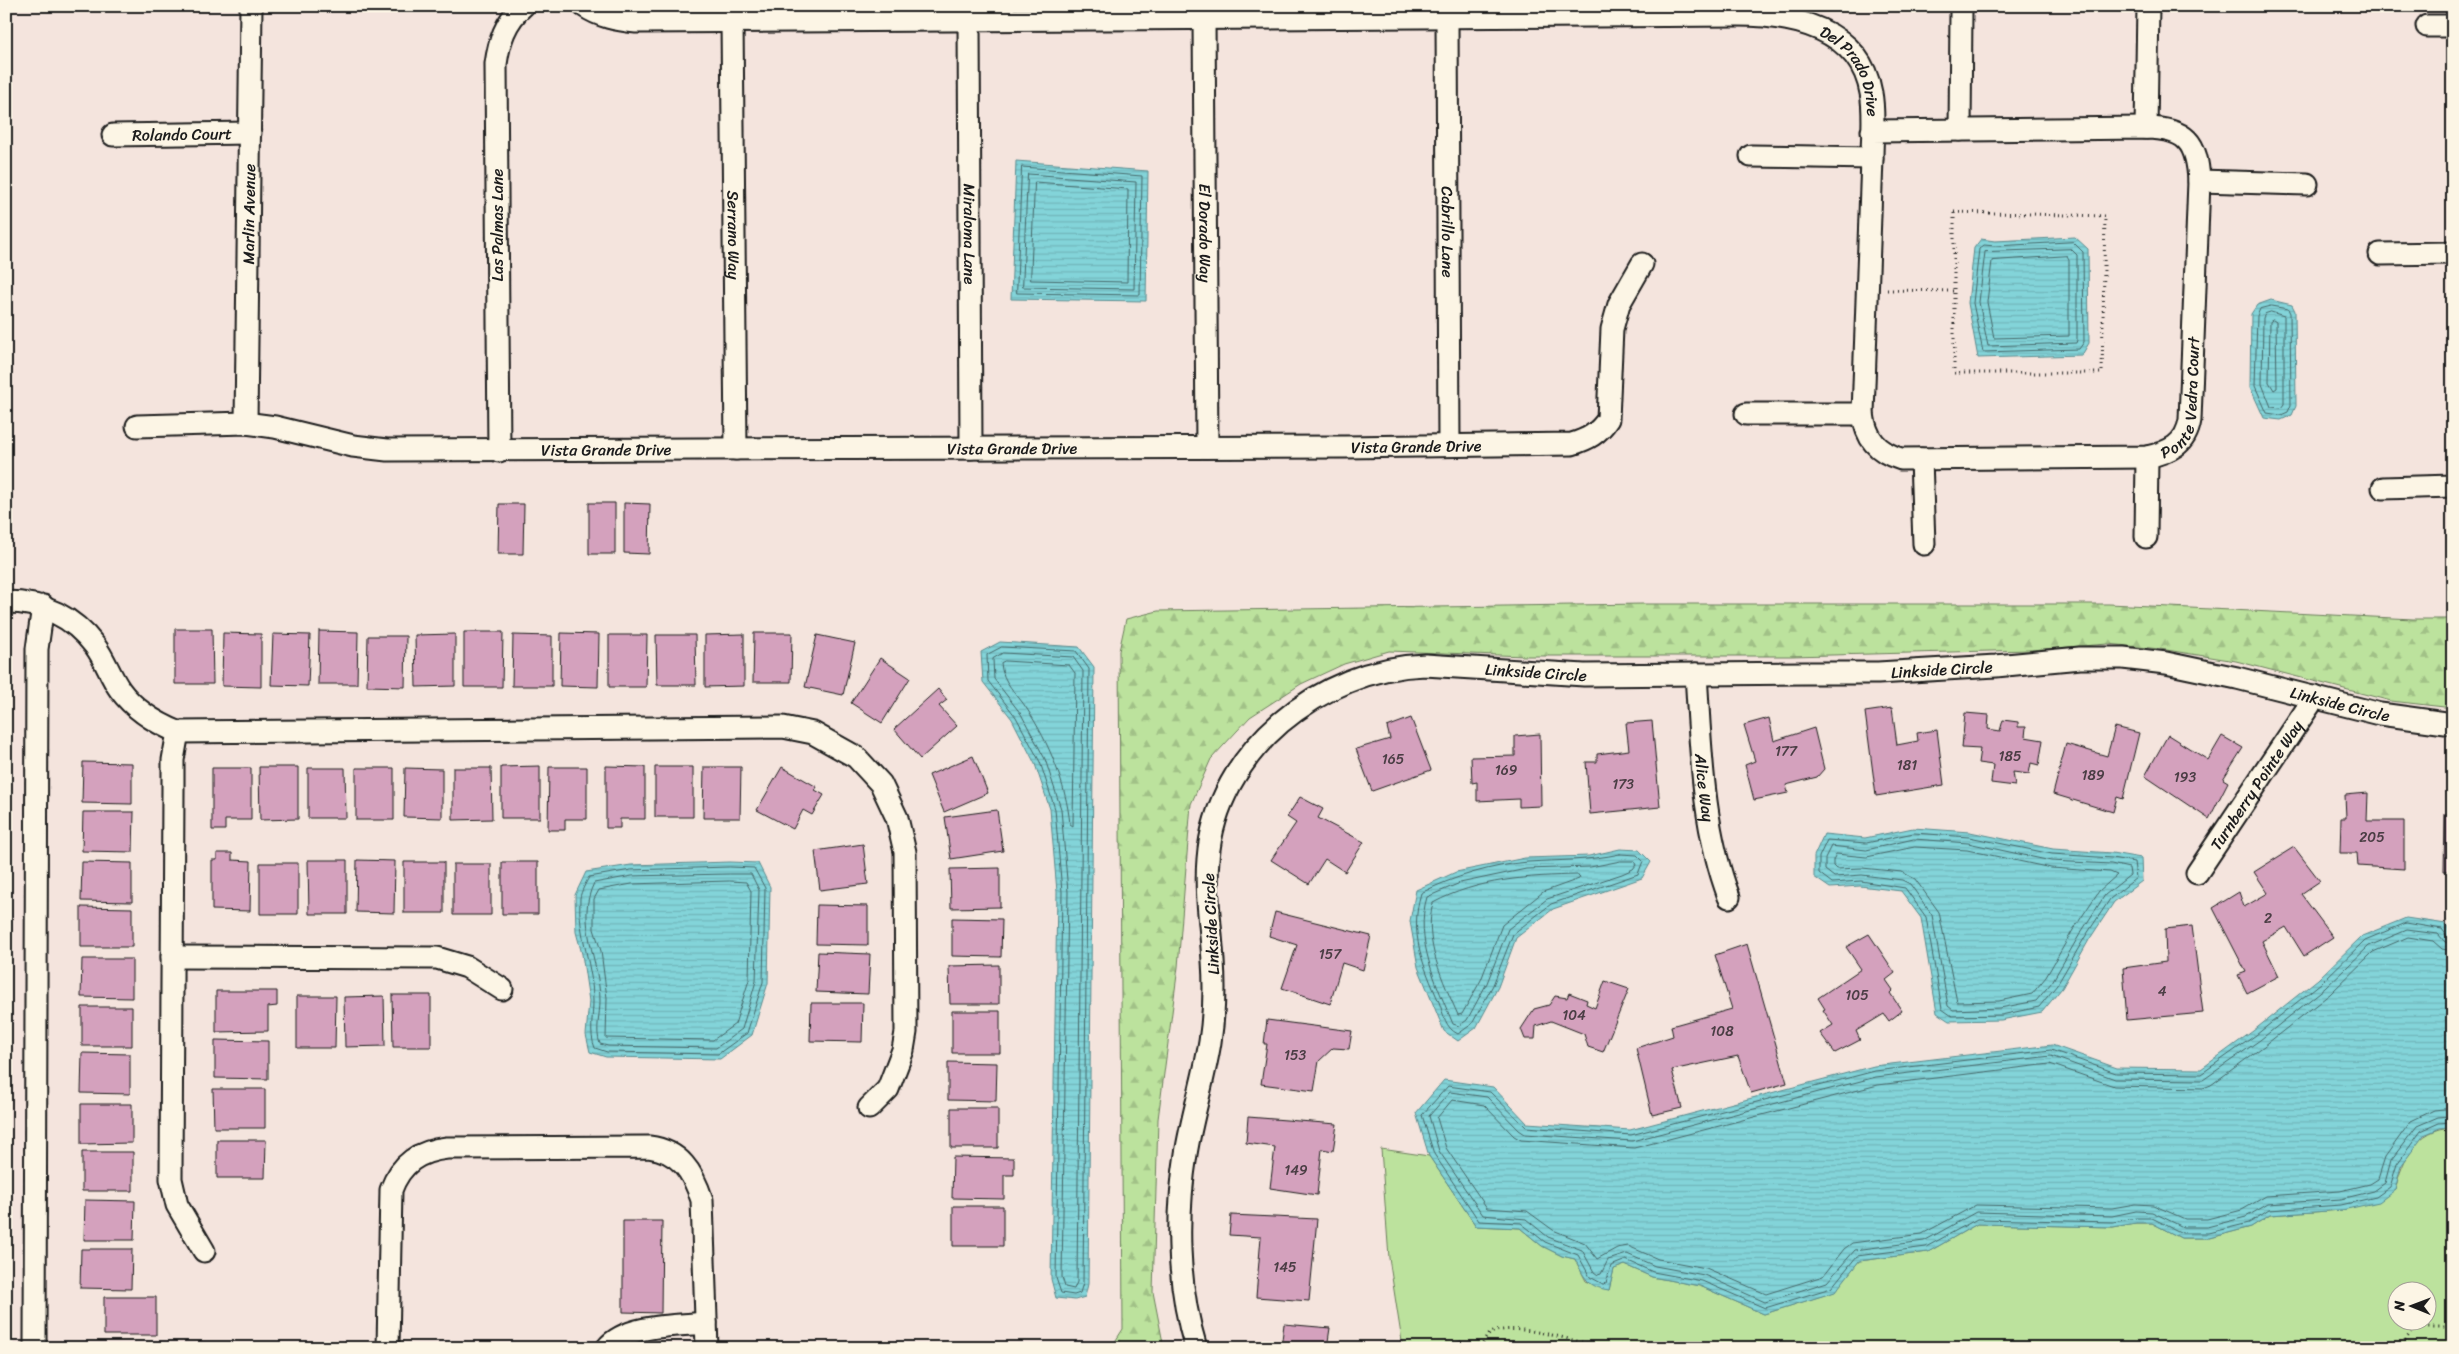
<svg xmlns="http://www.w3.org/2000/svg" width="2459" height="1354" font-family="Sriracha,sans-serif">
<defs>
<pattern id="forest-firs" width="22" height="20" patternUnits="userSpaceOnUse" patternTransform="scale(1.25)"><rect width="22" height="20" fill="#bce29d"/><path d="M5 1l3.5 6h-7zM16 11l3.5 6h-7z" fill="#a1c187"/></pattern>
<pattern id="water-rules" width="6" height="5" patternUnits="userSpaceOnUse" patternTransform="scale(1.25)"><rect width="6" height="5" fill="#83d4d9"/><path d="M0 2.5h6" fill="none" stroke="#71b5ba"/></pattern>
</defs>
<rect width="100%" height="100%" fill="#f4e4dd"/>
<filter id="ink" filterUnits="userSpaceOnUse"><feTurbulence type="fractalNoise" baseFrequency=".02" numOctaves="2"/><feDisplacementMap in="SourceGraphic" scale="10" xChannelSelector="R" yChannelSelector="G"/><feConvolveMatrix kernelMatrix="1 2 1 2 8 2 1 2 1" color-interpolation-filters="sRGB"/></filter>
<g filter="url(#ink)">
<path fill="#bce29d" stroke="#6c7f5c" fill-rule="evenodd" d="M2453,1127V1348H1403L1389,1258L1381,1149L1429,1156L1476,1226L1520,1228L1542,1246L1562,1256L1575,1259L1586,1281L1609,1290L1614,1269L1625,1265L1652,1277L1700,1286L1764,1314L1834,1292L1859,1261L1928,1252L1977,1224L2113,1227L2136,1223H2152L2181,1238H2209L2251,1227L2270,1215L2342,1210L2395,1190C2403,1158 2416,1129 2453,1127ZM2396,1292H2426V1322H2396Z"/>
<path fill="url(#forest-firs)" stroke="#6c7f5c" d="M1644,604H2109L2413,619H2453V708L2391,701L2236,661L2160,649L2108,644L2030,650L1791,656H1525L1389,651L1344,664L1301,684L1250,717L1211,759L1191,804L1178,967L1158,1119L1153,1292L1164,1348H1111L1123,1329L1119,651L1126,619L1158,611Z"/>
<path fill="url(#water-rules)" stroke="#5a8a8d" d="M1016,161L1148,171L1146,301L1011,299Z
M2075,237L2088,249L2089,343L2082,355L1978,358L1968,303L1974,248L1981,239L1995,241Z
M2271,300L2292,305L2295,311L2296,406L2292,415L2281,420L2264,418L2250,387L2251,314L2257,305Z
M1000,642L1079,647L1094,667L1088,1284L1085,1297L1075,1300L1056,1298L1051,1279L1057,892L1050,809L1035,764L1012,719L983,682L981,652Z
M1913,828L1970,832L2053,849L2112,853L2141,858L2142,881L2114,902L2089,940L2062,988L2042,1012L2001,1020L1949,1021L1937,1013L1921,918L1901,891L1860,886L1830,888L1814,877V856L1824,834L1865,838Z
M1620,849L1639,850L1651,862L1642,878L1553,909L1516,938L1498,987L1476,1028L1458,1041L1444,1031L1418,967L1410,921L1416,890L1456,872L1525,858L1589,856Z
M730,862L758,863L770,887L768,983L752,1035L720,1059L606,1057L590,1052L586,1035L589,1001L582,954L576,932L575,895L586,872L631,865Z
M2406,918L2446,924L2453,936V1127L2440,1128L2424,1135L2401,1166L2395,1190L2379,1202L2342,1210L2270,1215L2251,1227L2209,1238H2181L2152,1223H2136L2113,1227L1977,1224L1928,1252L1859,1261L1835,1292L1764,1314L1700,1286L1652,1277L1625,1265L1614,1269L1609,1290C1587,1287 1584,1277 1575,1259L1562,1256L1542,1246L1520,1228L1476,1226L1429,1156L1416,1113L1444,1080L1493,1087L1527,1123L1630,1130L1874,1066L2052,1045L2117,1068L2201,1069L2253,1031L2318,979L2362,936Z"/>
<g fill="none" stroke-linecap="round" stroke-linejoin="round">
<path stroke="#456668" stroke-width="1" d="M1022,167L1142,176L1140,295L1017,293Z
M1028,174L1136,182L1134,289L1023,287Z
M1035,182L1128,189L1127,282L1031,280Z
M2073,242L2083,252L2084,342L2079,349L1983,352L1973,303L1979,249L1984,245L1995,246Z
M2071,249L2077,255V340L2076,343L1988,346L1979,302L1985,252Z
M2067,256L2069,259V336L1994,338L1987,302L1992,261Z
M2271,306L2288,309L2290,313L2291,405L2288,412L2281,415L2267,413L2255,386L2257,316L2260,309Z
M2271,312L2284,316V404L2281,408L2271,407L2262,384L2263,318L2265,314Z
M2273,320L2276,322L2277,388L2274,390L2269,382L2270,322Z
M1002,647L1076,651L1089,669L1083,1283L1080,1293L1074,1295L1061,1293L1056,1278L1062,892L1055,809L1040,762L1016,717L988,681L987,655Z
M1003,653L1073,657L1083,671L1077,1282L1074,1289L1065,1287L1062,1277L1068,892L1061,809L1045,759L1021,714L994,679L993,659Z
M1005,661L1069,665L1075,673L1073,826L1070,824C1066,784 1049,743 1027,709C1017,693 1002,683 1001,663Z
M1914,833L1969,837L2052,854L2112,858L2134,862L2136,878L2110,899L2085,937L2057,985L2039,1007L2001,1015L1952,1016L1942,1009L1926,917L1905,888L1861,881L1832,883L1819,873V857L1827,840L1866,843Z
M1914,839L1968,843L2051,861L2111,864L2129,868L2130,875L2105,895L2080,934L2052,982L2036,1001L2000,1008L1953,1010L1948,1006L1932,915L1910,884L1902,880L1862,875L1834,877L1825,870V858L1831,846L1866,850Z
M1915,847L1967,850L2051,868L2110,872L2117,875L2099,891L2073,930L2046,977L2032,994L1999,1001L1957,1002L1939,912L1915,879L1902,872L1862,868L1836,869L1833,866V860L1836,854L1866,857Z
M1620,854L1637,855L1643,861L1638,874L1551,904L1513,934L1493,985L1472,1024L1458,1034C1445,1028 1444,1015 1439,1002C1423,965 1409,934 1421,893C1452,877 1493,865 1528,862C1561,860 1587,861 1620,854Z
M1621,861H1634L1636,865L1633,869L1622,874L1547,899L1508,929L1487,983L1467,1020L1459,1026L1453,1024C1437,985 1414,940 1427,897L1460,883L1526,869L1590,867Z
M730,867L754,868L765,888L763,982L747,1033L718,1054L607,1052L595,1048C589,1033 593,1018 593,1002C594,967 577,934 580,898C581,891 586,883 589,877L631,870Z
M730,874H751L759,890L756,981L742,1029L716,1048L608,1046L600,1044C595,1030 600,1015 600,1001C600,961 575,921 594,883L632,876Z
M1578,875L1580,877L1579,879L1543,892L1502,925L1481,980L1462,1014L1458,1015C1443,981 1423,941 1433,903C1477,879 1529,876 1578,875Z
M730,881L746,882L751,891L749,980L735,1024L713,1040L606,1038L607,998L601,951L594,929V899L599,890L632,884Z
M2453,937L2447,936L2442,929L2406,923L2365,940L2321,983L2256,1035L2201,1074L2116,1073L2051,1050L1875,1071L1631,1135L1526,1127L1490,1092L1448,1086L1422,1115L1434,1154L1479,1221L1521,1223L1545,1242L1578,1255L1590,1277L1603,1284L1606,1283L1611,1266L1626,1260L1653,1272L1702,1281L1765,1308L1831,1288L1857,1256L1926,1247L1977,1219L2113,1222L2136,1218H2152L2182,1233H2208L2249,1223L2269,1210L2341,1205L2376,1197L2390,1187L2397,1164L2421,1131L2439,1123L2453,1122
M2453,944L2445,942L2438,934L2407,930L2369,946L2325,988L2260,1040L2203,1080L2115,1079L2051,1056L1876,1077L1632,1141L1525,1134L1519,1130L1487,1097L1450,1092L1429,1116L1439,1151L1483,1215L1526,1219L1548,1237L1582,1250L1594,1272L1598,1275L1601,1274L1608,1260L1627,1254L1655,1266L1704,1275L1765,1302L1827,1282L1855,1250L1924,1241L1976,1212L2112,1216L2136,1211L2152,1212L2183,1227H2207L2246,1217L2268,1204L2341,1199L2374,1191L2385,1183L2391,1160L2417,1126L2438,1117L2453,1116
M2453,951L2442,949L2433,941L2408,937L2373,952L2330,994L2264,1046L2211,1085L2203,1088L2114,1086L2050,1064L1878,1085L1634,1148L1521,1140L1514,1136L1484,1105L1452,1100L1437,1118L1446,1148L1487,1208L1527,1211L1553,1230L1585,1243L1597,1259L1617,1248L1628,1246L1658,1259L1706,1268L1766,1294L1823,1276L1844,1249L1852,1243L1922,1234L1976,1205L2112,1208L2135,1204L2153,1205L2185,1219H2207L2242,1210L2266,1196L2340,1191L2370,1184L2378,1179L2385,1157L2411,1121L2434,1110L2453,1108"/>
</g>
<path fill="#d4a1bd" stroke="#1c1c1c" d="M589,503H615V554H589Z
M624,503L650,504L649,554L624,553Z
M499,504H524L523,554H498Z
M175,629H212L213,684H175Z
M319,631L358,632L357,684H318Z
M464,632H503L502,687H464Z
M223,633L261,634V687L222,686Z
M561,633L599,634L598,687L560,686Z
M754,633H792L791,682H753Z
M273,634L310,635L308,686L271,685Z
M455,634V686L416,687L415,635Z
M744,634V686L705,687V635Z
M513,635L552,636V686H512Z
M609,635H647L646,687H609Z
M656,635H695L696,685H657Z
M817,635L855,643L843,695L805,687Z
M368,636H406L405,687L367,686Z
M880,658L910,678L882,723L851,703Z
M938,689L947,700L939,706L957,726L920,759L894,729Z
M1892,708L1897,745L1918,741L1917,733L1937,730L1944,785L1876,796L1865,712Z
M1965,713L1989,715L1988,729L2000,731L2003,720L2018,722V727H2026L2025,737L2043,740L2039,765L2031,763L2029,774L2013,772L2015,786L1991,783L1993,765L1978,763L1980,749L1962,748Z
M1411,718L1431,770L1372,791L1356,749L1390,739L1387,727Z
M1769,718L1774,741L1814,728L1824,769L1817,777L1786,785L1788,793L1754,800L1745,765L1755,761L1744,725Z
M1652,721L1660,807L1590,814L1586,762H1597V754L1629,750L1626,723Z
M2115,727L2139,733L2123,799L2117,797L2113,812L2053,794L2066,744L2107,756Z
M1540,734L1541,806L1519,807V799L1477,801V782L1472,783L1471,757L1515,756V736Z
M2168,735L2208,760L2222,736L2243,748L2223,779L2228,782L2209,819L2145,776Z
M973,756L988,793L944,812L929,775Z
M83,762L132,763V804L82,803Z
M540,766V818H501V767Z
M606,766L645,767V819H620V828H606Z
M259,767H298V819L260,820Z
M549,767H587V819H565V830H548Z
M655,767H693V817H655Z
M704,767H741L740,818H703Z
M782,767L817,787L815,790L824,795L812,815L803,810L793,829L757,810Z
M212,768H251V820H225V830H212Z
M308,768H345L346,818H308Z
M356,768H394V820H356Z
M405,768L442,769V818L404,817Z
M453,768H491L492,819L453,820Z
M2368,793L2367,821H2404V869L2358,866L2357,853H2340L2341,818H2346L2345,795Z
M1300,797L1323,809L1318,818L1364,842L1345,872L1325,859L1309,884L1271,860L1296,823L1287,817Z
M997,810L1003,851L951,859L945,817Z
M83,812H134L133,852L82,851Z
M2445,814H2453V871H2444Z
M863,844L868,884L820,890L815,851Z
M2294,847L2320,881L2301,894L2333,937L2304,956L2286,927L2262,941L2279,976L2247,993L2238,975L2246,972L2213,908L2239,892L2244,907L2268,893L2254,872Z
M217,853H232V860L251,861L250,911L212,910V860H217Z
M308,860H347V914H309Z
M357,860L395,861L394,913L356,912Z
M82,862L132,863V902L81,901Z
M404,862H444V913H404Z
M502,862H538V914H502Z
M260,863H298V914H260Z
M453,864H491V915H453Z
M1000,868V907L951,908L950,869Z
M817,905L868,906V945L816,944Z
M81,907L132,908V947H81Z
M1275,912L1371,936L1363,970L1342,963L1330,1004L1282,988L1297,945L1269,936Z
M952,918L1002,919L1001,957L952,956Z
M2192,926L2203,1013L2127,1020L2123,968L2166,962L2165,929Z
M1869,934L1895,973L1886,980L1893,990L1890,993L1902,1011L1889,1021L1884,1014L1856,1031L1860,1040L1835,1053L1820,1033L1833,1025L1823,1010L1825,1009L1818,998L1861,969L1846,947Z
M1747,944L1787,1083L1751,1093L1738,1056L1672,1070L1682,1108L1652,1115L1636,1048L1673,1036L1671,1026L1732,1009L1715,955Z
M818,952L870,954L868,994L816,992Z
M82,959H132V998L81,997Z
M999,965V1004H950L949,966Z
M1605,981L1629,989L1603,1052L1588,1047L1584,1034L1551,1021L1536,1026L1535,1039H1525L1521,1029L1534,1009L1549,1005L1555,996L1567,998L1569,993L1587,1000L1586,1004L1595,1008Z
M216,991H277V1006L268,1007V1031L216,1032Z
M392,995H431V1047H393Z
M297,996H336L335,1048H297Z
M384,996L385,1046L345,1047L344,997Z
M811,1003H863L862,1042L810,1041Z
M82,1007H132V1046H82Z
M952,1011H1000V1053H952Z
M1267,1020L1352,1031L1349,1049L1333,1048L1319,1061L1314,1091L1261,1084L1267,1044H1264Z
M215,1040L268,1041V1079L215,1078Z
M82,1053L130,1054V1094L81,1093Z
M948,1062L997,1063L996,1101L948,1100Z
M213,1089H265V1128H214Z
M81,1104H132V1143L81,1144Z
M951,1108H998V1148H951Z
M1248,1117L1337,1124L1333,1151L1322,1149L1317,1195L1270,1188L1275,1147L1246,1143Z
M217,1140H266L265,1178H217Z
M82,1152H133V1191H82Z
M953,1157L1014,1158V1175H1004V1199L952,1198Z
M85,1200L135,1201L134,1240H84Z
M953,1206H1003V1246H953Z
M1231,1215L1317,1219L1309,1301L1256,1297L1261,1237L1229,1235Z
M623,1221H662L661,1313L623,1312Z
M81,1249H132L131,1289L80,1288Z
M104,1297H156V1335H104Z
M1284,1324L1330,1328L1327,1348H1281Z
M1461,1341L1463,1348H1446V1346Z"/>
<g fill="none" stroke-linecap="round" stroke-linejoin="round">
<defs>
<g id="minor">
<path id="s1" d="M584,6C600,17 617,20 636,22L1738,15C1792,15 1860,28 1871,93C1875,113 1872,137 1872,158L1863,414C1866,438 1877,452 1901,459L2147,457C2169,452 2186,445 2190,420L2199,181C2197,141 2186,129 2146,128L1872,131"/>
<path id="s2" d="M1447,17L1449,445"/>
<path id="s3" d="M1204,19L1207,447"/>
<path id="s4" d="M969,20L971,448"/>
<path id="s5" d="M732,21L736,449"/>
<path d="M2427,26H2453"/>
<path d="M2146,128L2148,6"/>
<path d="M1960,130L1961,11"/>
<path id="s6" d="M113,135L250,133"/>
<path d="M1751,156L1872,158"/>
<path d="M2199,181L2307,184"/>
<path d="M2380,254L2453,253"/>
<path d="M1746,414H1863"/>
<path id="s7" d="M246,423L251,6"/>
<path id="s8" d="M137,426L246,423L275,427L353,446L387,450L1345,447L1572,444C1588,439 1598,434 1608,419L1612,329L1619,304L1642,264"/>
<path d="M499,451L496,64C499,42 505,22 523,6"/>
<path d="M1921,459L1924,544"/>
<path d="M2383,488L2453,486"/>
<path d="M2146,537L2147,457"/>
<path d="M6,602C43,602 73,617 95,646C105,659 110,676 120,690C134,709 156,723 178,732L783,727L813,733L856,757L881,784L897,818L905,852L906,1032L903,1050L888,1089L869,1108"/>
<path id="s9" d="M1696,674C1701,749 1702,826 1729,897"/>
<path d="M178,732L173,760V788L171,1179L177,1205L204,1251"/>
<path id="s10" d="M2197,873L2315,697"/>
<path d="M172,957L437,958L467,967L502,989"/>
<path d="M35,1348L37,649L43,606"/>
<path d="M388,1348L391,1190C401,1163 419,1151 447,1148L649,1147C680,1151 693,1172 702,1200L707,1348"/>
<path d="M607,1348C626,1324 678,1326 706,1323"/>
<path id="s11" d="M1196,1348C1177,1286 1176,1217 1186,1154C1192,1116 1204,1080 1210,1042C1214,1015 1215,988 1213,961C1211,926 1205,893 1208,859C1216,751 1321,668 1425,665L1584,675L1806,673H1878L1996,666L2080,658H2123L2166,663L2237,678L2380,714L2453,724"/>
</g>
</defs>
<use href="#minor" stroke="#1c1c1c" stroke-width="25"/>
<path stroke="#1c1c1c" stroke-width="3" stroke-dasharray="1 4" stroke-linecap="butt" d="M1954,212L2105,216L2102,373H1954Z
M1887,290L1954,291
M1481,1348C1484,1340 1488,1333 1496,1331C1528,1324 1576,1343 1609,1348
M2398,1348L2416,1327H2453"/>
<use href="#minor" stroke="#fcf5e5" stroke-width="21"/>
</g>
</g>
<g text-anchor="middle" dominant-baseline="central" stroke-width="4.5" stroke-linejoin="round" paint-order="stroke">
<g font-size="14" fill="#4a3d44">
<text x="1786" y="751">177</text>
<text x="2010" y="756">185</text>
<text x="1393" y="759">165</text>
<text x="1907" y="765">181</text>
<text x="1506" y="770">169</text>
<text x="2093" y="775">189</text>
<text x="2185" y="777">193</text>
<text x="1623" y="784">173</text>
<text x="2372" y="837">205</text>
<text x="2268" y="918">2</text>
<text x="1330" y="954">157</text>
<text x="2162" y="991">4</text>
<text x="1857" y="995">105</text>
<text x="1574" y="1015">104</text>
<text x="1722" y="1031">108</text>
<text x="1295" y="1055">153</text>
<text x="1296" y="1170">149</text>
<text x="1285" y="1267">145</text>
</g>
<g font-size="16" fill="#1c1c1c" stroke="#fcf5e5">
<text stroke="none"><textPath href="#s1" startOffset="1296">Del Prado Drive</textPath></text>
<text stroke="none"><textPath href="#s6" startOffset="69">Rolando Court</textPath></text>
<text stroke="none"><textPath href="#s7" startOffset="209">Marlin Avenue</textPath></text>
<text transform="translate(497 225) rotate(-90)">Las Palmas Lane</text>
<text stroke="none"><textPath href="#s2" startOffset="215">Cabrillo Lane</textPath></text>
<text stroke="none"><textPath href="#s3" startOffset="214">El Dorado Way</textPath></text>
<text stroke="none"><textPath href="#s4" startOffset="214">Miraloma Lane</textPath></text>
<text stroke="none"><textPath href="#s5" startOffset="214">Serrano Way</textPath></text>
<text stroke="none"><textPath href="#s1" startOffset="2036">Ponte Vedra Court</textPath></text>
<text stroke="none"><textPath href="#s8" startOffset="1282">Vista Grande Drive</textPath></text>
<text stroke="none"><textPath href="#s8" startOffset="878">Vista Grande Drive</textPath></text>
<text stroke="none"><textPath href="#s8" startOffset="472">Vista Grande Drive</textPath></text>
<text stroke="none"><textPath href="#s11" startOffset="1328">Linkside Circle</textPath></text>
<text stroke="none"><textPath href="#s11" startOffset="922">Linkside Circle</textPath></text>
<text stroke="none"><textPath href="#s11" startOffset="1732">Linkside Circle</textPath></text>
<text stroke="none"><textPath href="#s10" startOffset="106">Turnberry Pointe Way</textPath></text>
<text stroke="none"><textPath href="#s9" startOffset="114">Alice Way</textPath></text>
<text transform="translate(1211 924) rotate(-93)">Linkside Circle</text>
</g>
</g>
<rect width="2459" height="1354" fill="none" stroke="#fcf5e5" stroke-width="25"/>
<rect x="12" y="12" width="2434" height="1329" fill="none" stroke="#1c1c1c" stroke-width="2" filter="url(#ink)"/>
<g transform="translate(2412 1306) rotate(271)"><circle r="24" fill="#fcf5e5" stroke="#a29e95"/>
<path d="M0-4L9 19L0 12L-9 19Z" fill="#1c1c1c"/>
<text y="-8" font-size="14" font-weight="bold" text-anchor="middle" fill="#1c1c1c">N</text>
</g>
</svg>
